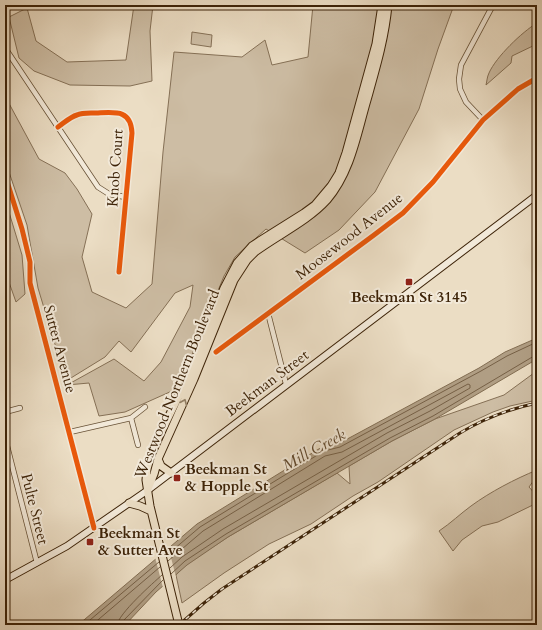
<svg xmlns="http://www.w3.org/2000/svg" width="542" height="630" font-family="Cardo,serif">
<rect width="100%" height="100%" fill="#ebddc4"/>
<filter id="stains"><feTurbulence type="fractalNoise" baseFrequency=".005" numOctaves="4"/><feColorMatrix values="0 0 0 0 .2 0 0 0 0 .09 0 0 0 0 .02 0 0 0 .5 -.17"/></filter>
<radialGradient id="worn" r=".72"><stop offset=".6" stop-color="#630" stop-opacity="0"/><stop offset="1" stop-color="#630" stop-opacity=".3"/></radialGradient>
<path fill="#cdbda4" stroke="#857056" d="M134,5H153L150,31L152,81L130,86L70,85L34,71L19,58L9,17L27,8L36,41L67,62L126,60Z
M313,5H454L438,49L419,109L375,192L339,230L305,253L266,229L235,257L224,276L187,367L172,391L125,412L99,416L89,383L67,385L114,359L144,381L161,362L190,307L193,285L175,293L131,352L119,341L105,357L66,381L38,288L27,225L9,172L5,146V96L39,159L65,173L77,189L92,214L82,257L92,292L126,308L152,284L163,152L174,52L242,57L265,40L272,65L308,57Z
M537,23V44L512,56L511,63L486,85C487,81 487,77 489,73C496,57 522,32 537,23Z
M192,32L212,35L211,47L191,44Z
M5,199L22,255L25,294L16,302L5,271Z
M537,372V400L510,406L493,412L454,430L378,482L353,496L311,524L269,544L224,573L182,603L176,575L187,564L228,537L337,473L350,484L349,466L392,441L435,419L504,395L534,373Z
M537,470V476L529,487L537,496V503L498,522L482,526L462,540L453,551L439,531C451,523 460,514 471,506C490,492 515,479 537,470Z"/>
<path fill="#b09e84" stroke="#826d52" d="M537,338V359L435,419L392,441L228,537L187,565L156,592L125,625H78L197,524L322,447L338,444L479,368L505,352Z"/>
<path fill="#ebddc4" d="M168,546L176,577L163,588L155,557Z"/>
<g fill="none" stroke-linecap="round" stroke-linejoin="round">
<path stroke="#766046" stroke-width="1" d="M167,555L200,527L324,451L340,447L481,371L507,356L537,342
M168,561L203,531L325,456L342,452L468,384L470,385V388L430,411L387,433L223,529L182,557L170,568
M171,574L185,561L226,534L390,438L433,416L534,356H537
M84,625L159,562
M92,625L160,567
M117,625C118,614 153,583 162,575
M122,625L123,621L163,580"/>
<defs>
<path id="street" d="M5,48L98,187L109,194L125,197
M483,120L466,102L460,89L459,79L461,65L493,5
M58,127C64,123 70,117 77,115C83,112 91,113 98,113C116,112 131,110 132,133L119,272
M5,175L22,229L30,262V283L94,528
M268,313L286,384
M216,352L374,235L403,213L433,182L483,120L518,89L537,78
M5,412L20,408
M131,418L138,445
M70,432L131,418L145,407
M5,438L37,563"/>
<path id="secondary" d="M5,580L67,546L148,490L537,195"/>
<path id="primary" d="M158,459L161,466L171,473
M148,489L154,474L158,459L194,379L234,280L247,260L255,252C278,235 308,221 327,200C351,172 357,134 367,100C376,68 385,38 388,5
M129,503L140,506L151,511
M179,625L150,506L146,480L147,469L151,455L157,441L194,364L224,288L237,263L252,246L261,240L304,213L315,205L331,186L339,173L346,153L376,44L382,5"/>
</defs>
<use href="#street" stroke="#685237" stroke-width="6"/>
<use href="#secondary" stroke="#3d2308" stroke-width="8"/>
<use href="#primary" stroke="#3d2308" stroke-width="9"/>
<use href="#street" stroke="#f2e9d9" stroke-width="4.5"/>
<use href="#secondary" stroke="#f2e9d9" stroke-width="6"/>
<use href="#primary" stroke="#ebddc4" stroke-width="7"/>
<defs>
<path id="rail" d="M179,625L204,603L222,589L460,433C485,418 509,409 537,403"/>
</defs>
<use href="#rail" stroke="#3d2308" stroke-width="3"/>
<use href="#rail" stroke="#f2e9d9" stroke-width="1.5" stroke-dasharray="4.5" stroke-linecap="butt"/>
<defs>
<path id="cycleway" d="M58,127C64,123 70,117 77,115C83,112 91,113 98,113C116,112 131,110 132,133L119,272
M5,175L22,229L30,262V283L94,528
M216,352L374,235L403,213L433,182L483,120L518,89L537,78"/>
</defs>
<use href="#cycleway" stroke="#f2e9d9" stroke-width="8"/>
<use href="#cycleway" stroke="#e8590c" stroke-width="5"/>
</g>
<defs><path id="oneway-chevron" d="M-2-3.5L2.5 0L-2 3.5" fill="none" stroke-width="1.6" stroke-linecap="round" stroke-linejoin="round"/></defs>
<use stroke="#948066" href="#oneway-chevron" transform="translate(184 402) rotate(-67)"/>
<g fill="#8f2418" stroke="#f2e9d9" stroke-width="1.5">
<rect x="405" y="278" width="8" height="8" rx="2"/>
<rect x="173" y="474" width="8" height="8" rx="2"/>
<rect x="86" y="538" width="8" height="8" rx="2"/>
</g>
<g text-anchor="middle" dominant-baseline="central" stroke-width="4" stroke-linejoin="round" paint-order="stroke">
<g font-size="15" fill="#3d2308" stroke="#f2e9d9">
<text transform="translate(115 168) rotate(-86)">Knob Court</text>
<text transform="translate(349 236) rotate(-38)">Moosewood Avenue</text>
<text transform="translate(60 349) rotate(75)">Sutter Avenue</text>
<text transform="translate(267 383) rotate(-37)">Beekman Street</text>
<text transform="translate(177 384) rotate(-68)">Westwood Northern Boulevard</text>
<text transform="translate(35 509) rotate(76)">Pulte Street</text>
</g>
<g font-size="15" font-weight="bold" fill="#3d2308" stroke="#f2e9d9" text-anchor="start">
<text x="409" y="297" text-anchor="middle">Beekman St 3145</text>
<text x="185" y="469">Beekman St<tspan x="185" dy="17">&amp; Hopple St</tspan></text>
<text x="98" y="533">Beekman St<tspan x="98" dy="17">&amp; Sutter Ave</tspan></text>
</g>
<g font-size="16" font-style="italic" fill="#60482d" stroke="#f2e9d9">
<text transform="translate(314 450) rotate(-29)">Mill Creek</text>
</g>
</g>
<rect width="542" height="630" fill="none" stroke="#ebddc4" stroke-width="20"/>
<rect x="6" y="6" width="530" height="618" fill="none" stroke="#3d2308" stroke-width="2"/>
<rect x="10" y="10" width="522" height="610" fill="none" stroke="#3d2308"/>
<rect width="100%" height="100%" filter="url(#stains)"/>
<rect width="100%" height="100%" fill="url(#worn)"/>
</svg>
